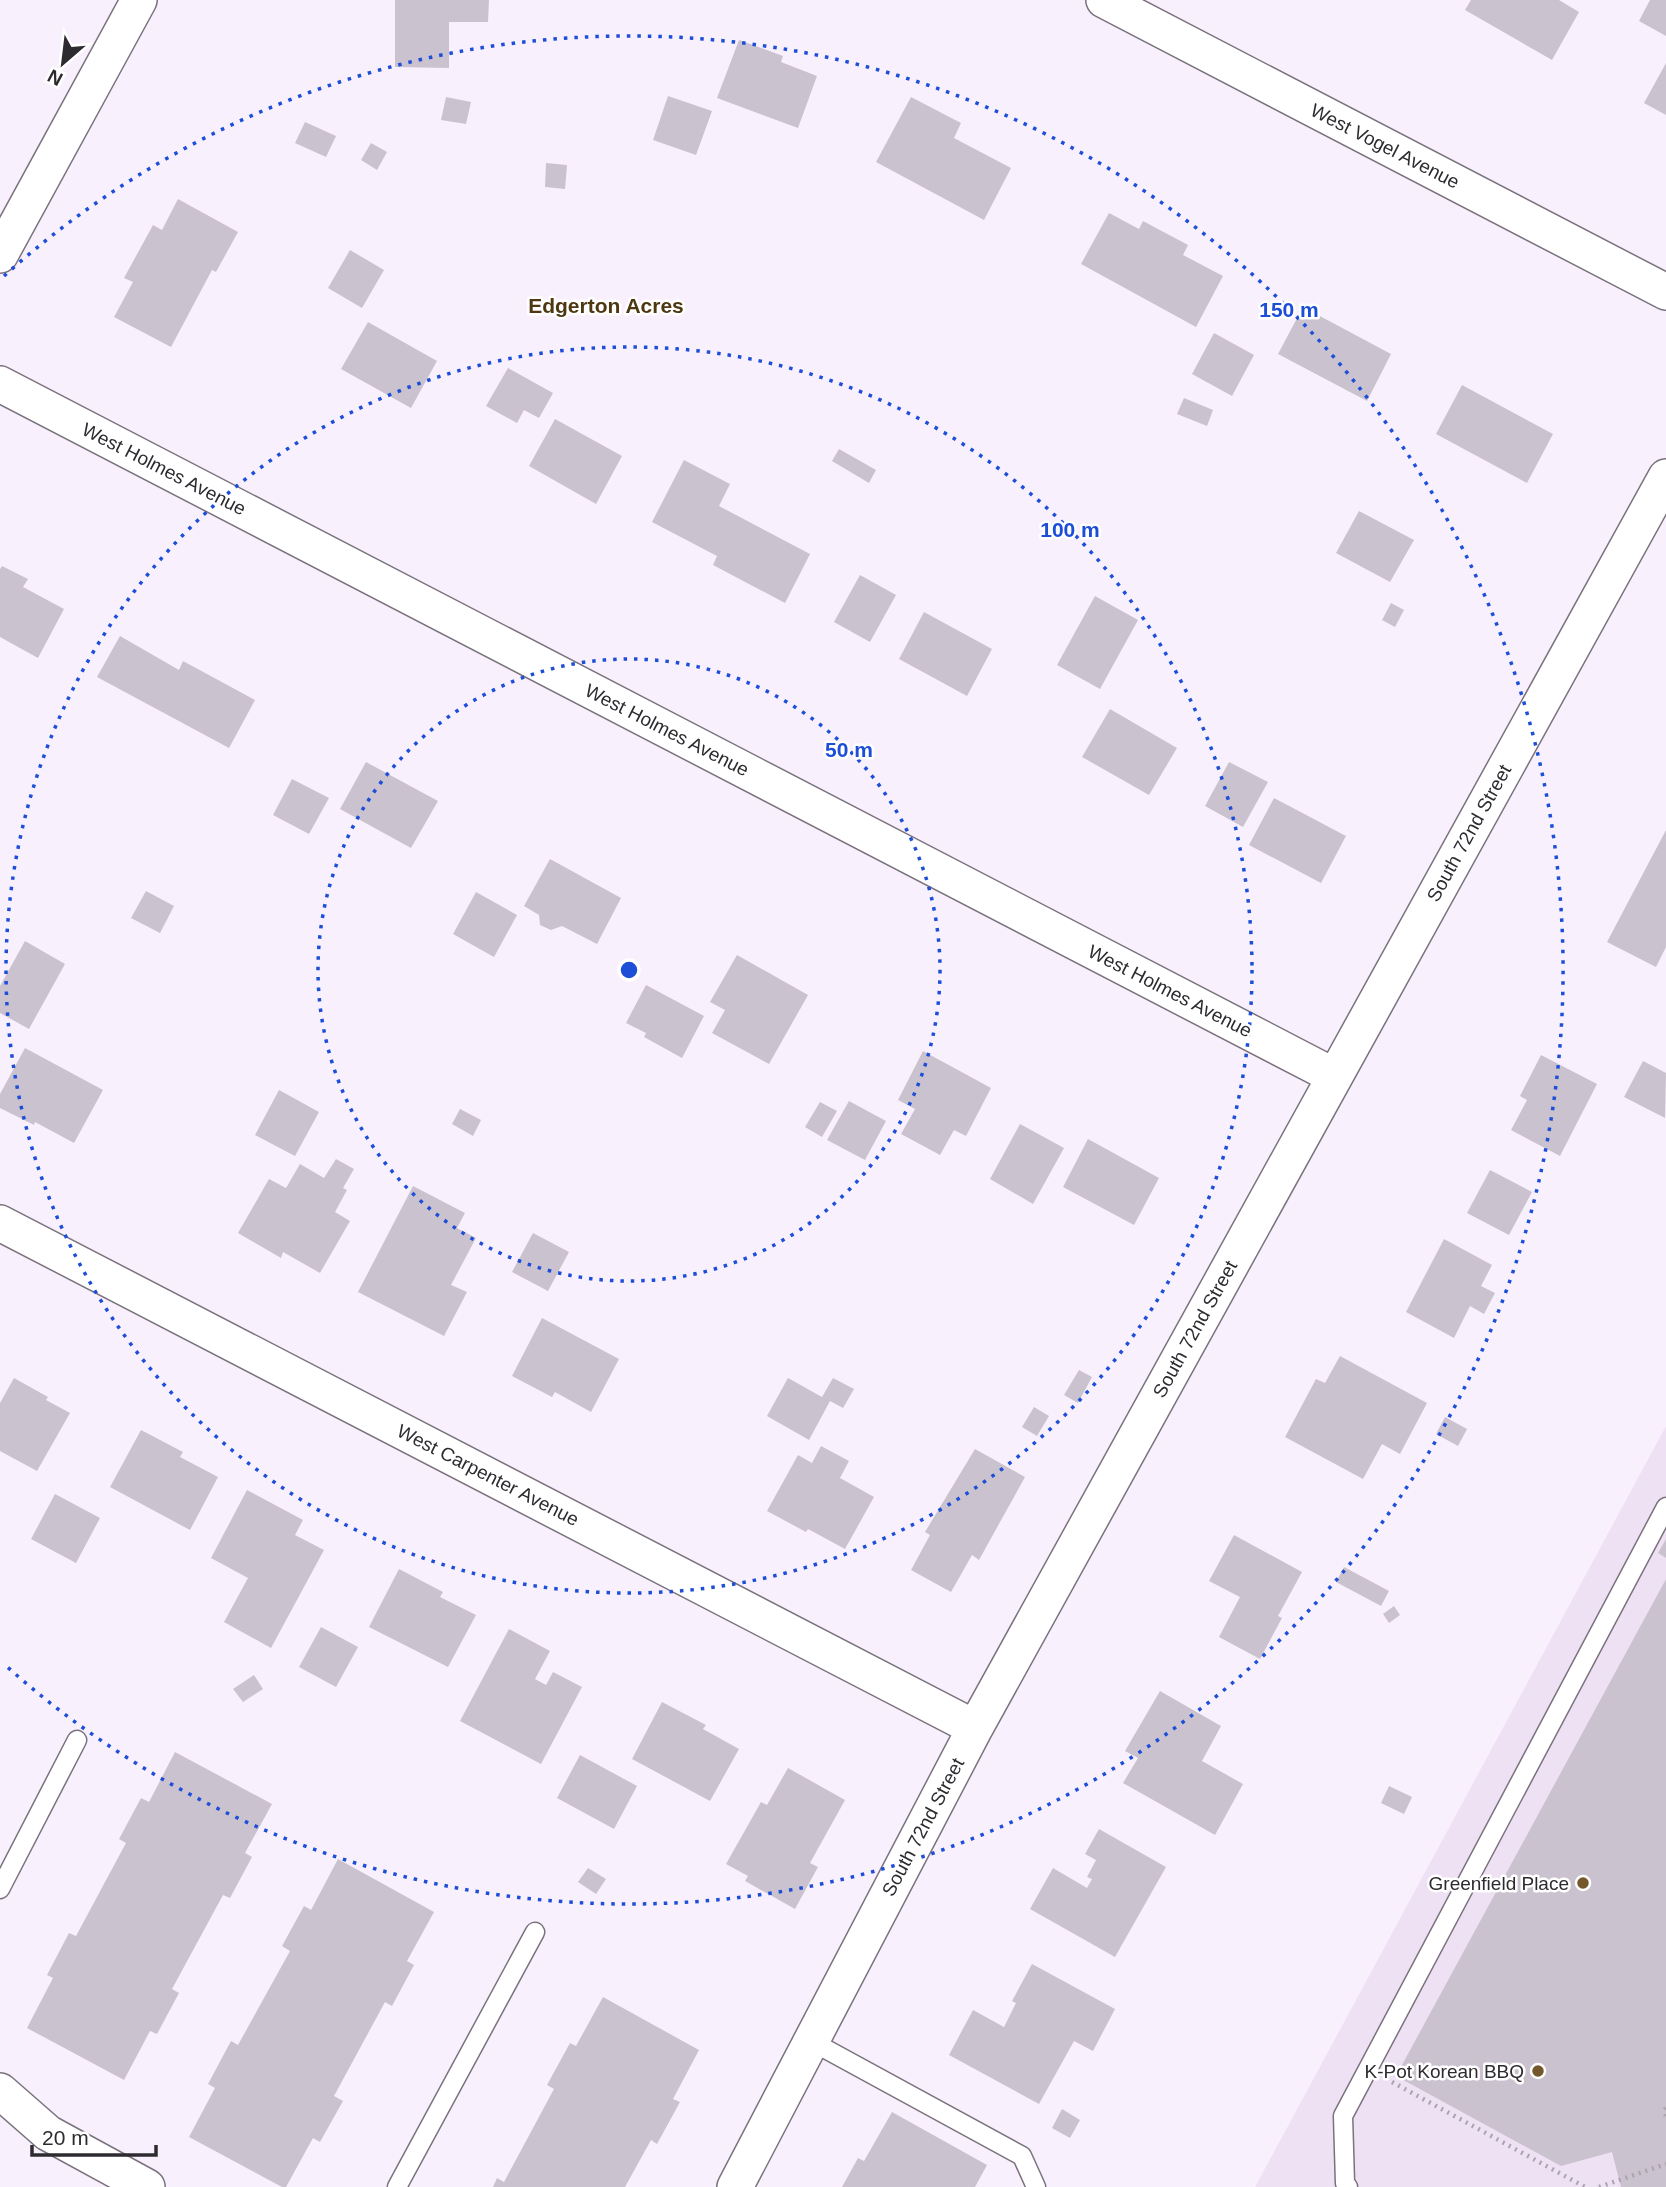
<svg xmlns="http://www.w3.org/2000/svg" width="1666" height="2187" font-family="Helvetica,sans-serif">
<rect width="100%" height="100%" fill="#f9f0fd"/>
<path fill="#efe1f4" d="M1666,1426V2187H1255Z"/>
<path fill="#cbc2cf" d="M395,0H489L488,22H449V68L395,67Z
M1471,0H1559L1579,12L1552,60L1465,10Z
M1650,0H1666V36L1639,21Z
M739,40L783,56L781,62L817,76L798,128L717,98Z
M1666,63V115L1644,103Z
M668,96L712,111L696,155L653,140Z
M446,97L471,102L466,124L441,120Z
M911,97L961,123L954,138L1011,168L984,220L876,162Z
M305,122L336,136L326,157L295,143Z
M371,143L387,152L377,170L361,160Z
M546,163L567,165L565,189L545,187Z
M178,199L238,232L216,272L212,270L171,347L114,317L133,282L124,278L153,225L162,230Z
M1109,213L1139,229L1143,221L1188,245L1183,255L1223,276L1196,327L1081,264Z
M350,250L384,270L362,308L328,288Z
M1303,307L1391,354L1367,401L1278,354Z
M368,322L437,361L411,408L341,369Z
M1214,333L1254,355L1232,396L1192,374Z
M508,368L553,393L539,418L524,410L517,423L486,406Z
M1462,385L1553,434L1527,483L1436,434Z
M1184,398L1213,410L1207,426L1177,414Z
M555,419L622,456L596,504L529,466Z
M839,449L876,470L869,483L832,461Z
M684,460L730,484L719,506L810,554L785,603L713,565L717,556L652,522Z
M1359,511L1414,540L1390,582L1336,553Z
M2,566L28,579L23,587L64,609L38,658L0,637V569Z
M860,575L896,595L870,642L834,622Z
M1095,596L1138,620L1100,689L1057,665Z
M1391,603L1404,610L1395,627L1382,620Z
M924,612L992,649L967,696L899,659Z
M120,636L179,670L183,661L255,700L229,748L97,677Z
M1110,709L1177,748L1149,795L1082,757Z
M366,762L438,801L411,848L340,809Z
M1229,762L1268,782L1243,827L1205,806Z
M292,779L329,798L309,834L273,815Z
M1274,798L1346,836L1321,883L1249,845Z
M1666,830V947L1656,967L1607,942Z
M550,859L621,898L597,944L562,926L551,930L540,925L539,915L524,906Z
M146,891L174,906L160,933L131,918Z
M476,892L517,915L494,957L453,934Z
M25,941L65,964L29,1029L0,1013V986Z
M737,955L808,995L769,1064L712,1033L725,1010L710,1002Z
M646,985L704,1016L682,1058L644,1037L646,1033L626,1023Z
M25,1048L103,1090L74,1143L35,1122L34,1125L0,1108V1094Z
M923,1051L991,1088L966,1136L954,1130L940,1155L901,1134L915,1109L898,1100Z
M1541,1055L1597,1084L1560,1156L1511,1130L1527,1100L1520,1096Z
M1643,1061L1666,1073L1665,1118L1624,1097Z
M279,1090L319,1112L295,1156L255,1135Z
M849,1101L886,1121L865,1160L827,1140Z
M820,1102L837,1111L822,1137L805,1127Z
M460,1109L481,1120L473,1136L452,1124Z
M1020,1124L1064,1148L1033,1204L990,1179Z
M1088,1139L1159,1178L1134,1225L1063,1187Z
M336,1159L354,1169L343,1188L347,1190L335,1212L350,1221L320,1273L283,1252L281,1258L238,1233L269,1179L286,1188L300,1164L324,1178Z
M1490,1170L1532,1192L1509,1235L1467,1213Z
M413,1186L465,1213L457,1228L476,1238L451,1285L467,1292L444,1336L358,1292Z
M533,1233L569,1252L548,1291L512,1272Z
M1444,1239L1492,1265L1481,1286L1495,1293L1484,1314L1470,1306L1454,1338L1406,1312Z
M542,1318L619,1359L591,1412L555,1392L552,1397L512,1376Z
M1340,1356L1427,1403L1400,1454L1382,1444L1363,1479L1285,1437L1316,1379L1325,1383Z
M1079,1370L1092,1377L1078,1403L1064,1395Z
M14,1378L48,1397L46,1400L70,1413L37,1471L0,1451V1403Z
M788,1378L822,1397L833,1378L854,1389L843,1408L830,1401L809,1440L767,1416Z
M1034,1407L1049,1416L1037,1436L1022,1427Z
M1445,1417L1467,1429L1458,1446L1436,1434Z
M141,1430L183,1452L180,1457L218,1477L190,1530L110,1487Z
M821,1446L849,1461L840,1478L874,1497L845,1549L808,1529L806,1532L767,1511L798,1455L812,1463Z
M975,1449L1025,1477L979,1560L972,1555L951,1592L911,1570L930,1535L925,1532Z
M247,1490L303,1520L295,1535L324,1550L271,1648L224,1622L248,1578L211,1558Z
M55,1494L100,1518L76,1563L31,1539Z
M1234,1535L1302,1572L1278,1616L1282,1618L1260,1659L1219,1637L1240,1597L1209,1581Z
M1666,1539V1558L1658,1553Z
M1344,1567L1389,1591L1381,1606L1336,1582Z
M399,1569L443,1592L440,1597L476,1615L448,1667L369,1627Z
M1666,1579V2187H1621L1612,2152L1561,2166L1396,2076Z
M1394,1606L1400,1615L1389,1623L1383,1614Z
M321,1627L358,1647L336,1687L299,1667Z
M509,1629L550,1651L535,1679L546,1685L553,1672L582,1687L541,1764L460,1721Z
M254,1675L263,1689L243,1702L233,1689Z
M1160,1691L1221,1726L1202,1761L1243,1784L1215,1835L1123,1783L1138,1758L1125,1751Z
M662,1702L706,1725L703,1729L739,1749L710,1801L632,1759Z
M175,1752L272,1804L245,1853L252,1857L230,1898L223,1895L172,1989L179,1993L157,2034L150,2031L124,2080L27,2028L53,1978L47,1975L69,1933L76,1936L126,1843L119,1839L141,1798L149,1802Z
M580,1755L637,1786L614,1829L557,1798Z
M788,1768L845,1800L810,1863L818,1867L795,1909L745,1881L748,1876L726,1864L761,1802L767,1805Z
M1389,1786L1412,1797L1404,1814L1381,1803Z
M1099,1829L1166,1867L1115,1957L1030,1909L1053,1868L1087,1888L1092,1879L1087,1877L1096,1860L1085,1854Z
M338,1859L434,1912L407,1961L414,1965L392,2006L385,2002L334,2096L343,2101L320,2142L313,2138L286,2187H282L189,2137L215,2088L208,2084L231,2041L238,2045L290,1951L282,1946L304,1906L311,1910Z
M588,1868L606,1879L596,1894L578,1882Z
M1032,1964L1115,2009L1093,2051L1074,2041L1039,2104L949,2055L973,2010L1004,2027L1016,2003L1012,2001Z
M603,1997L699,2050L673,2099L680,2102L657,2144L651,2140L625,2187H493L497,2178L504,2182L554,2089L547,2085L570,2043L576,2046Z
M1062,2109L1080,2120L1070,2138L1052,2128Z
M892,2112L987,2165L975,2187H842L858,2158L864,2161Z"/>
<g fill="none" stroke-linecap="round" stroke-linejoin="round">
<defs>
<path id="service" d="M0,1889L77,1740
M811,2041L1022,2156L1036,2187
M397,2187L535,1932
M1348,2187L1345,2183L1343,2116L1666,1507"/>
<path id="minor" d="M1104,0L1666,292
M0,255L139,0
M0,384L1334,1076
M0,1223L975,1728
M0,2091L48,2133L147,2187
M735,2187L975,1728L1666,477"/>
</defs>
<use href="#service" stroke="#7a727d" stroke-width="21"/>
<use href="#minor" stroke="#7a727d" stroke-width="38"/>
<path stroke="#aba4ae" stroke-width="4.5" stroke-dasharray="2 5" stroke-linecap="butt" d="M1392,2082L1585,2187
M1666,2108L1664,2111L1666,2116
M1599,2187L1666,2164"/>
<use href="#service" stroke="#fff" stroke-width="18"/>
<use href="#minor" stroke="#fff" stroke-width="35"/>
</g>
<g fill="none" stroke="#1d4ed8" stroke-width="3.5" stroke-dasharray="3.5 7">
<circle cx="629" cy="970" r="311"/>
<circle cx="629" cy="970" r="623"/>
<path d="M4 276A934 934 0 1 1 4 1664"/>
</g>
<g fill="#74582b" stroke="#fff" stroke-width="2.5">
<circle cx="1583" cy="1883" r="7"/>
<circle cx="1538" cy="2071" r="7"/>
</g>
<g text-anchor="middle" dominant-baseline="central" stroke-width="5" stroke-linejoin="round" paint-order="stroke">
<g font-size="19" fill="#2e2b30" stroke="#fff">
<text transform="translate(1385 146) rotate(27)">West Vogel Avenue</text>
<text transform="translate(164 469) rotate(27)">West Holmes Avenue</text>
<text transform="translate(667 730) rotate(27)">West Holmes Avenue</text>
<text transform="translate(1469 833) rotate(-61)">South 72nd Street</text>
<text transform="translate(1170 991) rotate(27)">West Holmes Avenue</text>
<text transform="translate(1195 1329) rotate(-61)">South 72nd Street</text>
<text transform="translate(488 1475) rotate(27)">West Carpenter Avenue</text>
<text transform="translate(923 1827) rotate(-62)">South 72nd Street</text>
</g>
<g font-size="19" fill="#2e2b30" stroke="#fff" text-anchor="end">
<text x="1569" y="1883">Greenfield Place</text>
<text x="1524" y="2071">K-Pot Korean BBQ</text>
</g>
<g font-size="21" font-weight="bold" fill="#4e3813" stroke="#fff">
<text x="606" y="305">Edgerton Acres</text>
</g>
</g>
<circle cx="629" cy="970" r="10" fill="#1d4ed8" stroke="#fff" stroke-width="3.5"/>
<g font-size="21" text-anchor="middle" font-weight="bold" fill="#1d4ed8" stroke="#fff" stroke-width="5" stroke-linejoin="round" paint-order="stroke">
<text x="1289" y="317">150 m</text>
<text x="1070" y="537">100 m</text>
<text x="849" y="757">50 m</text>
</g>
<g transform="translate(63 63) rotate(208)" stroke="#ffffff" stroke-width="5" paint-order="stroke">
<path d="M0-5L12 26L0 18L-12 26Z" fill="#2e2b30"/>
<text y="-10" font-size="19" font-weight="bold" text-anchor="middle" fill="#2e2b30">N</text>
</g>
<path d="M32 2145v10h124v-10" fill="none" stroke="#2e2b30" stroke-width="3.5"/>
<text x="42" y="2145" font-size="21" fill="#2e2b30" stroke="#ffffff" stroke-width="5" paint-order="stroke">20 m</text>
</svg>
